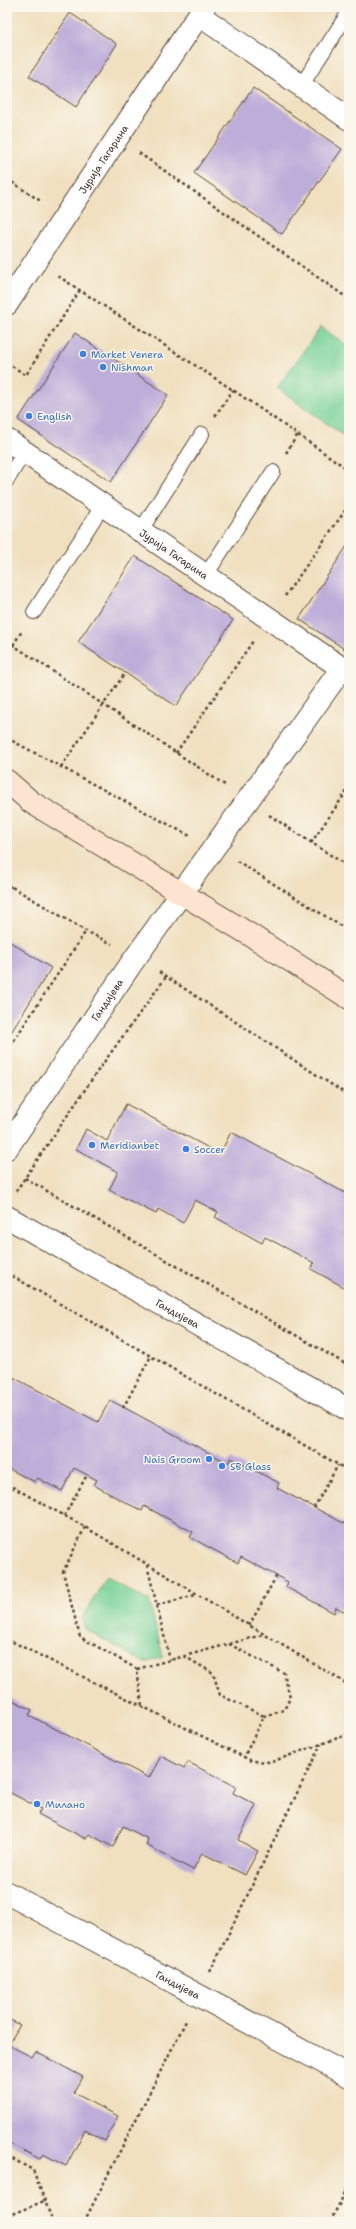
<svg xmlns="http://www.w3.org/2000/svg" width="356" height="2229" font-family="'Shantell Sans',sans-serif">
<rect width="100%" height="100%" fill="#fbf7ec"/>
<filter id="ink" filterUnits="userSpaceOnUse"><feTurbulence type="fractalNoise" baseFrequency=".025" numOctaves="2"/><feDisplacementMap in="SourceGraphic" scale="8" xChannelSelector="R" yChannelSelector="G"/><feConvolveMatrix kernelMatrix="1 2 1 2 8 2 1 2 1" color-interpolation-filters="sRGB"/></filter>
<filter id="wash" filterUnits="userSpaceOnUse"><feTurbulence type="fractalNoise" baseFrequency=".012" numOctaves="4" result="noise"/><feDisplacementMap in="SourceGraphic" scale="16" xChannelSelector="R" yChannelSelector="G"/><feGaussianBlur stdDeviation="0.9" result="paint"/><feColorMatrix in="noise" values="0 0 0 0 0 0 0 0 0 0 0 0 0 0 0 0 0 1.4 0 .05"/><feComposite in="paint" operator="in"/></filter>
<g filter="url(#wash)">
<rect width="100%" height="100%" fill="#f0e0c0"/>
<path fill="#79d39a" stroke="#5a7e5c" d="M321,327L349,347V439L277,388Z
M106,1577L149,1601L163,1657L145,1663L85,1629L82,1619Z"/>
<g id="blocks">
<path fill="#bdadd9" d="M70,13L117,44L76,107L29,76Z
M253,88L342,149L282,234L194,173Z
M75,333L168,395L111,482L18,420Z
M349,543V652L299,619Z
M135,556L233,620L176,706L78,642Z
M7,940L51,968L7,1039Z
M126,1104L220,1154L231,1132L349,1195V1290L311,1269L314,1263L288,1249L265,1237L262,1243L215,1217L218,1212L195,1200L183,1223L158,1209L156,1214L109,1190L118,1172L76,1149L86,1129L107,1141Z
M7,1374L98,1422L110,1400L228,1463L231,1458L279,1483L277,1488L349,1526V1614L336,1607L334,1613L286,1587L288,1582L241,1557L238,1563L190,1537L193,1532L144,1506L142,1511L119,1499L94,1485L97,1480L74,1468L62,1491L37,1478L35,1482L7,1468Z
M7,1697L32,1710L29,1715L149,1778L161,1756L184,1768L188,1762L236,1787L233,1793L256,1805L238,1840L258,1851L245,1875L202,1853L193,1870L146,1845L148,1839L123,1826L113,1847L89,1834L86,1839L38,1814L41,1809L7,1791Z
M7,2018L20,2025L8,2045L32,2057L36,2052L83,2077L74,2093L118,2116L105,2141L85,2130L66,2166L43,2154L40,2159L7,2142Z"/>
</g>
</g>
<g filter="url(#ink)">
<use href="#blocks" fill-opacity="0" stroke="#564536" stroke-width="1"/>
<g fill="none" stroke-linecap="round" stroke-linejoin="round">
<defs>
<path id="lane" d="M301,86L349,12
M7,480L25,451
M141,530L202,434
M206,575L273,472
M34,612L103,505"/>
<g id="street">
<path d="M199,15L349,119"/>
<path id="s1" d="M7,304L204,7"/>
<path id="s2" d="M7,440L349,673"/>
<path id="s3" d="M7,1148L131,964L342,668"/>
<path id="s4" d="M7,1217L349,1410"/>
<path id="s5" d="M7,1893L349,2076"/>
</g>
<path id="secondary" d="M7,781L31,802L252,936L349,998"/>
</defs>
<use href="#lane" stroke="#564536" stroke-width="16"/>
<use href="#street" stroke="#564536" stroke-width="24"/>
<use href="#secondary" stroke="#564536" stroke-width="24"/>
<path stroke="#564536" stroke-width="2.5" stroke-dasharray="3 3" stroke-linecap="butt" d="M139,153L349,299
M7,179L42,202
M58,276L233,390L349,470
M7,363L26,375L80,290
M215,416L233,390
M286,453L298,434
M285,596L349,505
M7,641L225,785
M13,645L22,631
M7,738L190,836
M176,753L253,641
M61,767L125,673
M269,815L349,867
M311,843L349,788
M237,861L349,931
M7,884L86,931L112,944
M7,893L11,886
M159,972L349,1096
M7,1051L86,931
M25,1178L349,1366
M16,1191L99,1069L166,977
M7,1273L349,1471
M123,1408L151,1356
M7,1484L85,1527L349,1685
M314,1508L338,1465
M64,1516L87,1475
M85,1527L63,1572L80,1637L137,1669L142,1706
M147,1565L170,1660
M157,1605L196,1595
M249,1626L277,1575
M7,1639L252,1761L271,1762L349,1734
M229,1644L284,1673L290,1698L284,1710L264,1716
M184,1656L213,1673L220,1695L264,1716L244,1757
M137,1669L262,1635
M210,1972L321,1744
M7,2156L33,2170L53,2222
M346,2190L349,2199
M7,2216L44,2201
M84,2222L187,2019
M330,2222L349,2185"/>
<use href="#lane" stroke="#fff" stroke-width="14"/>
<use href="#street" stroke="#fff" stroke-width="22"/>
<use href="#secondary" stroke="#fde4d0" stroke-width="22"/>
</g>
</g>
<g fill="#3f7fe0" stroke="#fbf7ec" stroke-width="1.5">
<circle cx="83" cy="354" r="4"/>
<circle cx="103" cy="367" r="4"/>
<circle cx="29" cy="416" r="4"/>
<circle cx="92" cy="1145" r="4"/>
<circle cx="186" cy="1149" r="4"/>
<circle cx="209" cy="1459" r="4"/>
<circle cx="222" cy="1466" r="4"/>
<circle cx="37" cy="1804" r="4"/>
</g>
<g text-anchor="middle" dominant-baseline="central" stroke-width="3" stroke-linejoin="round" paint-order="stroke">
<g font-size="10" fill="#3b2a1e" stroke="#fbf7ec">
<text stroke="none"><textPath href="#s1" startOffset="174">Јурија Гагарина</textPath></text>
<text stroke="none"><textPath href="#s2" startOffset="202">Јурија Гагарина</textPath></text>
<text stroke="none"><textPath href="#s3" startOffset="179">Гандијева</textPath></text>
<text stroke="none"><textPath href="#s4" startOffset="196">Гандијева</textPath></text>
<text stroke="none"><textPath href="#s5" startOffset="194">Гандијева</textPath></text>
</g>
<g font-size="10" fill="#366cbe" stroke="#fbf7ec" text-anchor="start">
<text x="91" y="354">Market Venera</text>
<text x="111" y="367">Nishman</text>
<text x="37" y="416">English</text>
<text x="100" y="1145">Meridianbet</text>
<text x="194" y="1149">Soccer</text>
<text x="201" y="1459" text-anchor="end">Nais Groom</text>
<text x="230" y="1466">SB Glass</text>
<text x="45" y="1804">Милано</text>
</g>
</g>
<rect width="356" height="2229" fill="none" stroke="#fbf7ec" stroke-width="24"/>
</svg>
